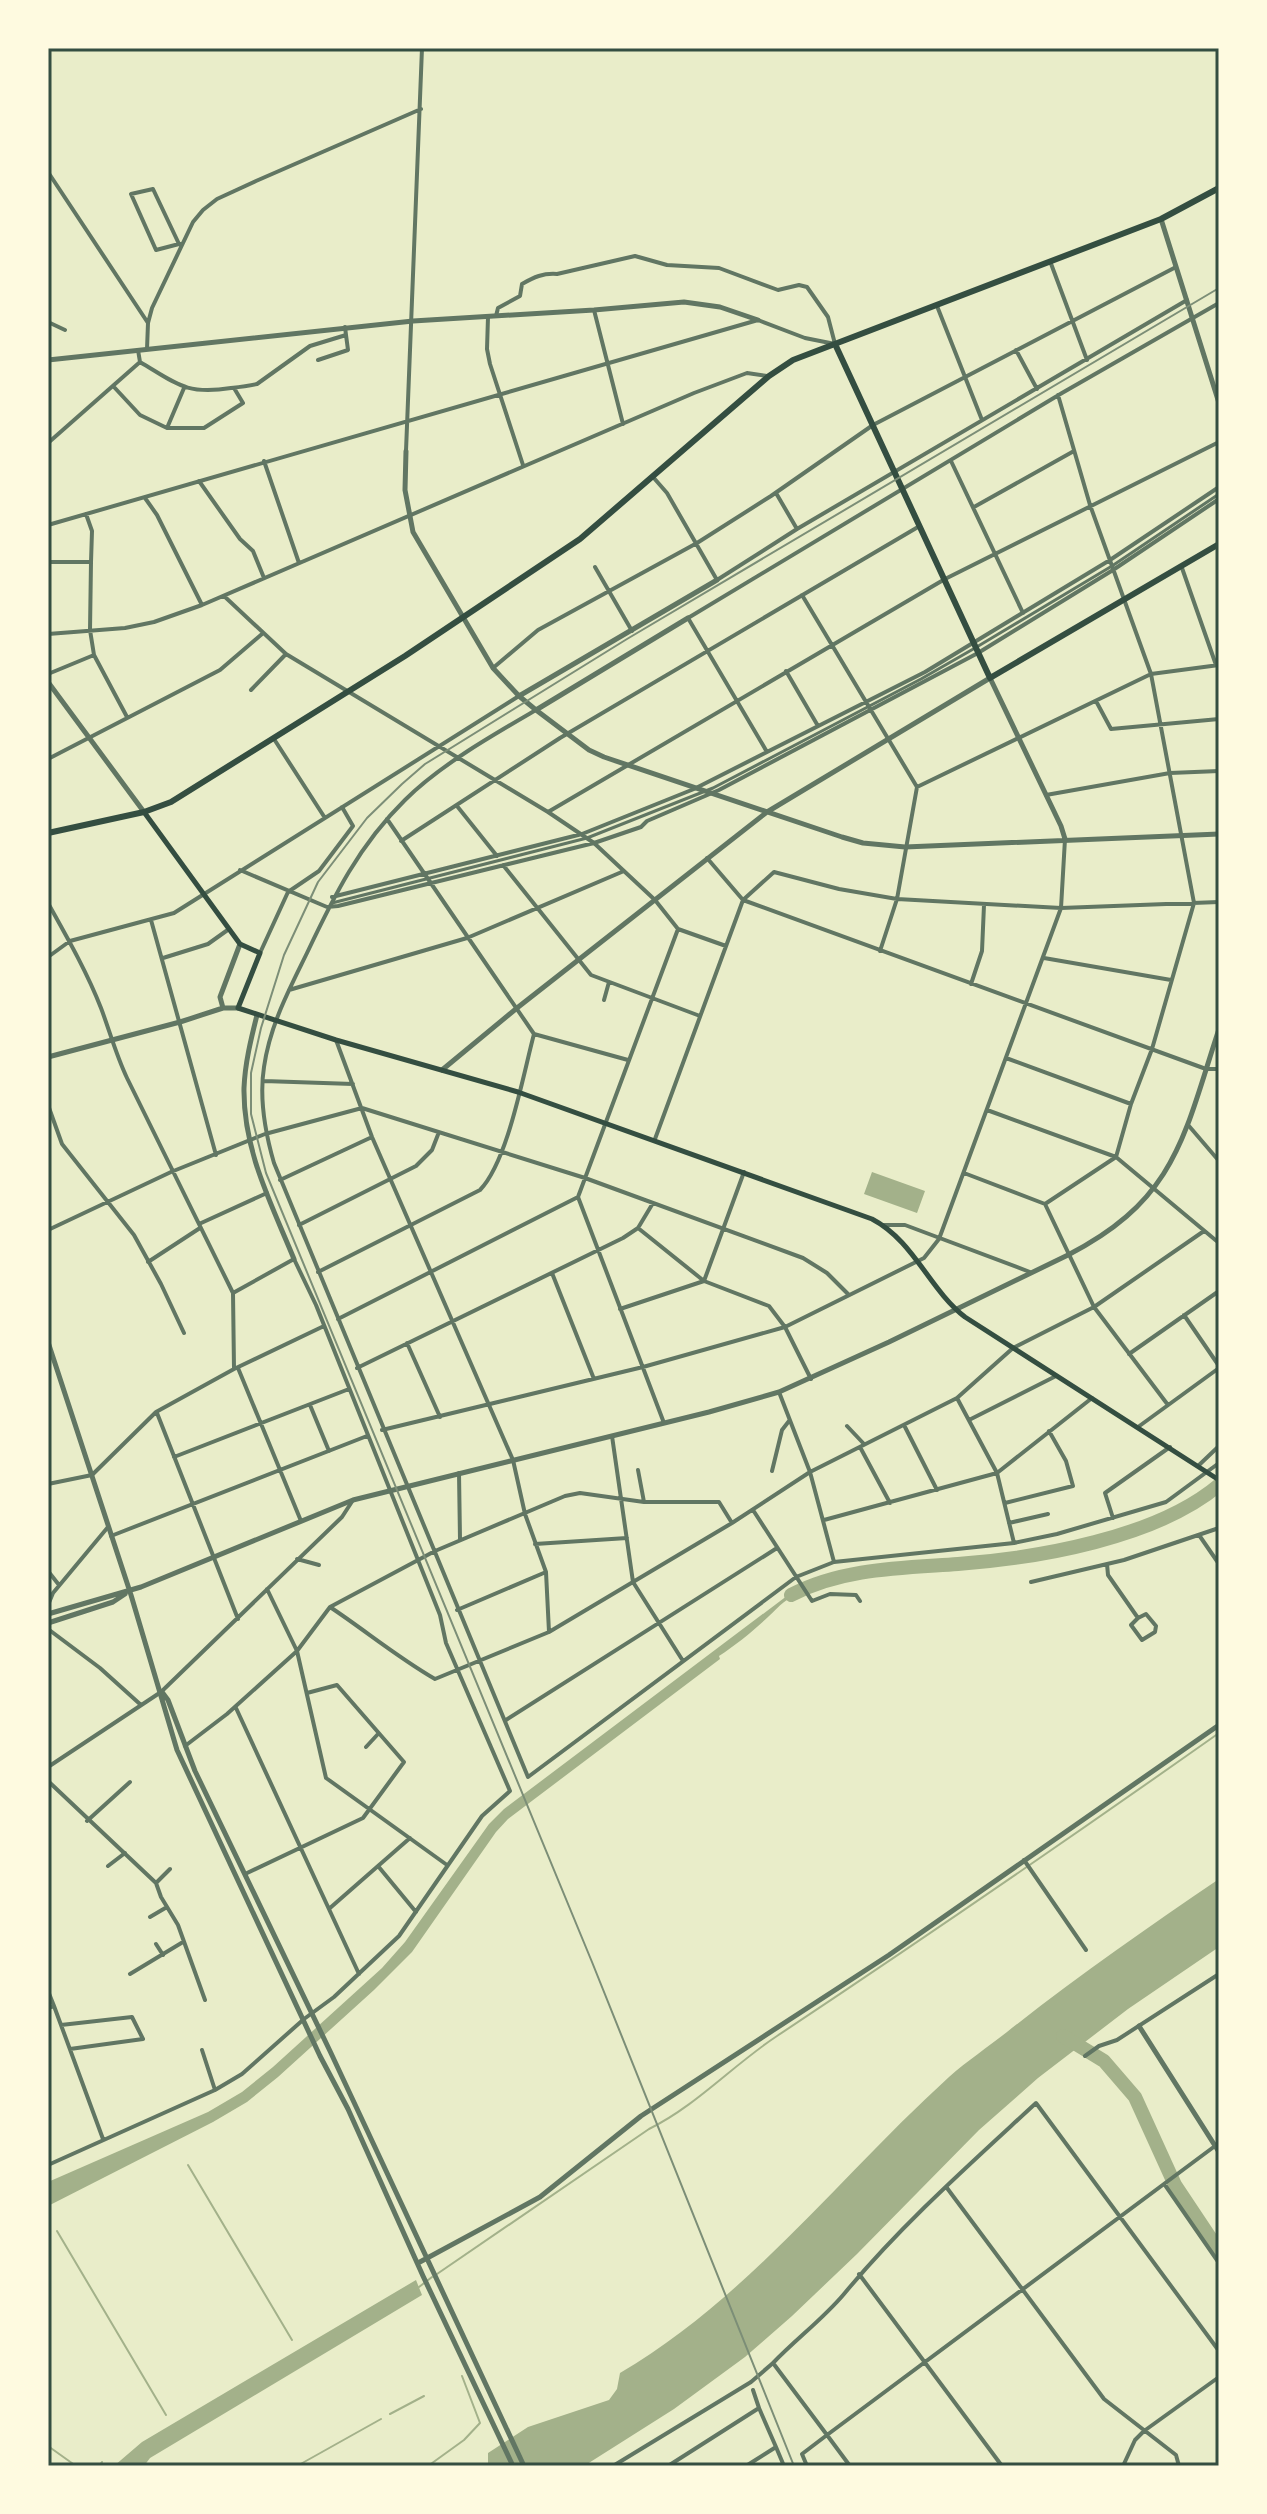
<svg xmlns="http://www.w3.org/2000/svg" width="1267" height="2514" font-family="'Archivo Narrow',sans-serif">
<rect width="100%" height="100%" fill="#e9edc9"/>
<path fill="#a3b18a" d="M872,1172L925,1191L917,1213L864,1194Z
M800,1586L804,1593C787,1596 780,1606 768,1617C753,1631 736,1645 719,1656L720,1659L508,1819L496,1832L412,1952L374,1990L278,2077L247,2102L213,2122L48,2206V2182L208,2112L242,2092L273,2067L382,1968L405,1942L489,1824L504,1809Z
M1219,1879V1947L1128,2009L1038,2078L979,2130L857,2254L792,2316L745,2357L674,2409L584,2466H488V2453L528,2427L609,2400L617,2389L620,2373C749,2297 840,2176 949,2077C967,2061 988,2047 1007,2032C1075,1978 1147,1928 1219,1879Z
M416,2280L422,2295L150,2458L144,2466H114L142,2442Z"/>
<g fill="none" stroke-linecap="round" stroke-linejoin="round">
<path stroke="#a3b18a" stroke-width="2" d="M188,2165L292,2340
M57,2231L166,2415
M437,2274L649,2129C696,2106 733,2065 777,2036C926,1937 1073,1836 1219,1733
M419,2287L432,2277
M390,2414L424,2396
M48,2446L76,2466
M99,2466L102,2462
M297,2466L381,2419
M428,2466L464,2440L480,2423L462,2376"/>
<path stroke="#a3b18a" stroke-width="14" d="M791,1595C842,1568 902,1568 958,1564C1038,1558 1156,1538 1219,1485
M1063,2036L1104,2061L1135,2097L1175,2185L1219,2251"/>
<path stroke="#617663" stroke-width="3" d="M332,903L587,838L713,788L921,679L975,648L1112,566L1219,494"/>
<path stroke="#617663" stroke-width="4" d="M48,172L148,323
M179,244L156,250L131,194L153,189L179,244H182
M1050,261L1087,360
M937,306L982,420
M594,310L623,424
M488,317L487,349L490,364L523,465
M48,322L65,330
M147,349L148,323L152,308L193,222L203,210L217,199L256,181L421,109
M1016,350L1037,389
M318,360L348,350L346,335
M140,362C177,384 186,395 231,388C240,387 248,386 257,384L310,346L346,335L345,327
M114,387L140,415L167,428H204L243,403L234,388
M167,428L184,388
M48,443L140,362L138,350
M406,451L422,48
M264,461L299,563
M951,461L1023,613
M653,477L667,493L717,580L797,529L1187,300
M199,481L240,539L253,551L264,578
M776,493L797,529
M145,498L157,515L202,605
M974,507L1074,451
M48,525L758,320L805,338L835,344L828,317L807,287L799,285L778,290L719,268L667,265L635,256L557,274C543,273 534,277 522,284L520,296L498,308L496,316
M48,562H91L92,531L86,514
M91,562L90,630L94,655L127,717
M595,567L632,631
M1182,568L1216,665
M802,595L917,787L1151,674L1219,665
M224,596L286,654L548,812L594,843L655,900L678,929L726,946
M48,634L125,628L154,622L202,605L694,393L747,373L767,376
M493,668L538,630L697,543L771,496L873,425L1176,267
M786,671L818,726
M48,674L94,655
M251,690L286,654
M1096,701L1111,729L1219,719
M536,710C493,735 440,765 405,800C359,845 334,896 307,953C289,990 270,1025 264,1067C259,1099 265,1132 274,1163L528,1777L796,1577L834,1562L1014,1543L1057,1534L1166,1502L1219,1463
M274,739L325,818
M767,752L688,618L1062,393L1219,303
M48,759L220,670L262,634
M1046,795L1170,773L1219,771
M457,806L497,856
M548,812L945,579L1219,442
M387,819L534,1034L628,1060
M401,841L560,738L918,527
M707,858L743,900L1206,1069H1219
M503,865L591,975L700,1016
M240,870L327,907L338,906L594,843L641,827L647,821L719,790L978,653L1113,570L1219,499
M332,897L582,834L694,789L925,672L1110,560L1219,487
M48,903C67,937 87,972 101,1008C110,1032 116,1055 127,1078L233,1293L234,1369
M151,920L216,1155
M880,951L897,899L917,787
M260,953L288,892L319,871L353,826L342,807
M48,957L70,941L174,913L519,696
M163,958L208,944L229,929
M1044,958L1171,980
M971,984L982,951L984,905
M289,990L467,938L624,871
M604,1000L609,982
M1006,1058L1131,1104
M264,1081L353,1084
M48,1105L62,1144L134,1235L161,1284L184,1333
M987,1110L1116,1157L1219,1243
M1189,1126L1219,1161
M655,1139L743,900L774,872L839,889L897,899L1061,908L1219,902
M964,1173L1045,1204L1094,1307L1168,1405
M280,1180L372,1137
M578,1197L664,1423
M1045,1204L1116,1157L1131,1104L1152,1049L1194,903L1151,674L1090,505L1058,395
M199,1224L267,1193
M299,1225L416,1166L432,1150L439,1132
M883,1225H905L1030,1272
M638,1228L704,1281L769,1306L785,1327L811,1379
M48,1230L171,1172L265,1134L362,1108L585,1178L803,1258L827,1273L848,1294
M148,1262L200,1228
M318,1272L480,1190C508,1161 523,1075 534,1034
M552,1273L594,1379
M620,1309L704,1281L744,1172
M1184,1315L1219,1366
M338,1319L578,1197L678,929
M407,1343L440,1417
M1129,1354L1219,1291
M238,1368L301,1521
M357,1368L623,1238L638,1228L653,1203
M779,1392L810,1472L834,1562
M957,1398L997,1473L1092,1398
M310,1405L329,1451
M157,1413L238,1619
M969,1420L1056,1376
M904,1425L937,1490
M847,1426L864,1444
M1138,1427L1219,1368
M382,1430L643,1367L785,1327L924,1258L939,1239L1061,908L1065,839
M612,1436L633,1582L683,1661
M860,1447L890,1503
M174,1457L349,1389
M1198,1466L1219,1446
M638,1470L644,1502
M772,1471L782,1430L789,1421
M459,1473L460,1539
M48,1484L92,1475L156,1412L234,1369L324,1326
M1005,1503L1073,1486L1066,1461L1049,1431
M753,1510L812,1601L830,1594L856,1595L860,1601
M1113,1518L1105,1493L1170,1447
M824,1520L997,1473L1014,1543
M1009,1523L1048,1514
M1199,1535L1219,1564
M111,1536L367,1436
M535,1544L627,1538
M297,1559L319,1565
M1107,1564L1108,1575L1138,1618L1131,1625L1142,1640L1155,1632L1156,1626L1146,1614L1138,1618
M48,1571L59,1585
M1031,1582L1124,1560L1219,1528
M267,1589L297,1651L326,1778L447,1865
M48,1605L53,1593L108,1527
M330,1607C366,1631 397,1657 435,1679L549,1632L546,1572L525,1514L513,1460L372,1137L336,1040
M457,1610L546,1572
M48,1629L100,1668L141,1705
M549,1632L732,1523L810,1472L957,1398L1013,1348L1094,1307L1204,1231
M236,1708L359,1974
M506,1720L777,1548
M185,1746L227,1714L297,1651L330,1607L435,1551L565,1496L580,1493L644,1502H719L732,1523
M366,1747L378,1734
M48,1767L161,1692L342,1517L353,1500
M48,1781L156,1883L161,1897L178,1925L205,2000
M87,1821L130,1782
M1024,1860L1086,1950
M108,1866L125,1853
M378,1866L416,1912
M245,1874L363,1818L404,1762L337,1685L307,1693
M156,1883L170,1869
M330,1908L410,1838
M150,1917L167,1907
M156,1944L163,1955
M130,1974L183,1942
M48,1991L54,2006L48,2008
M54,2006L103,2139
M61,2025L132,2017L143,2039L70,2049
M202,2050L215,2090
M1085,2056L1099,2046L1117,2040L1219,1974
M48,2165L215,2090L242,2074L304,2019L334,1997L399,1936L482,1816L510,1791L446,1643L440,1615L316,1305L294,1259L233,1293
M1165,2185L1219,2263
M947,2188L1104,2399L1176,2455L1179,2466
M859,2274L1002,2466
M753,2390L759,2408
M776,2447L784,2466
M613,2466L751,2382L773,2363
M668,2466L759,2408L776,2447L746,2466
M807,2466L802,2454L827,2435L773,2363C796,2339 823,2319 844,2294C901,2225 970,2164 1036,2103L1219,2351
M850,2466L827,2435L1219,2143
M1123,2466L1135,2440L1144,2431L1219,2377"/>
<path stroke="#617663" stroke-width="5" d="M1161,219L1219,403
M48,360L413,321L594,310L684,302L720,307L758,320
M406,451L405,490L413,532L493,668L519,696L536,710L589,750L604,757L842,837L863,843L905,847L1219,834
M48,682L144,812
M519,696L717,580
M536,710L688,618
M223,1008L220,997L240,944
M257,1015C251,1039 245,1063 244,1088C243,1150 271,1203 294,1259
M48,1057L180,1022L223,1008H238
M442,1070L517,1008L767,812L990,678L1061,826L1065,839
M48,1342L131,1595L177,1750L320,2056L348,2109L423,2276L513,2466
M48,1614L141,1587L353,1500L709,1412L779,1392L889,1342L1068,1255C1177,1199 1184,1135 1219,1029
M48,1623L113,1602L125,1594
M162,1692L168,1700L195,1771L330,2051L524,2466
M1139,2026L1219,2152
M418,2263L540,2197L641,2116L889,1955L1219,1725"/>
<path stroke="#344e41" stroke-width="5" d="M144,812L240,944L260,953L238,1008L336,1040L518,1092L872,1219C914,1241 929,1289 965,1317L1219,1480"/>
<path stroke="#344e41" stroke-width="6" d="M835,344L990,678L1219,544
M48,833L144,812L171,802L405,656L580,539L769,376L793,360L1161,219L1219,188"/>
<path stroke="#7c8e77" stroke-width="2" d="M794,2466L592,1962L266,1173L251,1114V1073L261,1028L284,955L318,882L367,818L402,784L425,764L627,639L1219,288"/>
</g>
<rect width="1267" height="2514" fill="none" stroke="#fefae0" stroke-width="100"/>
<rect x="50" y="50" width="1167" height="2414" fill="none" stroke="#344e41" stroke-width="3"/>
</svg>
